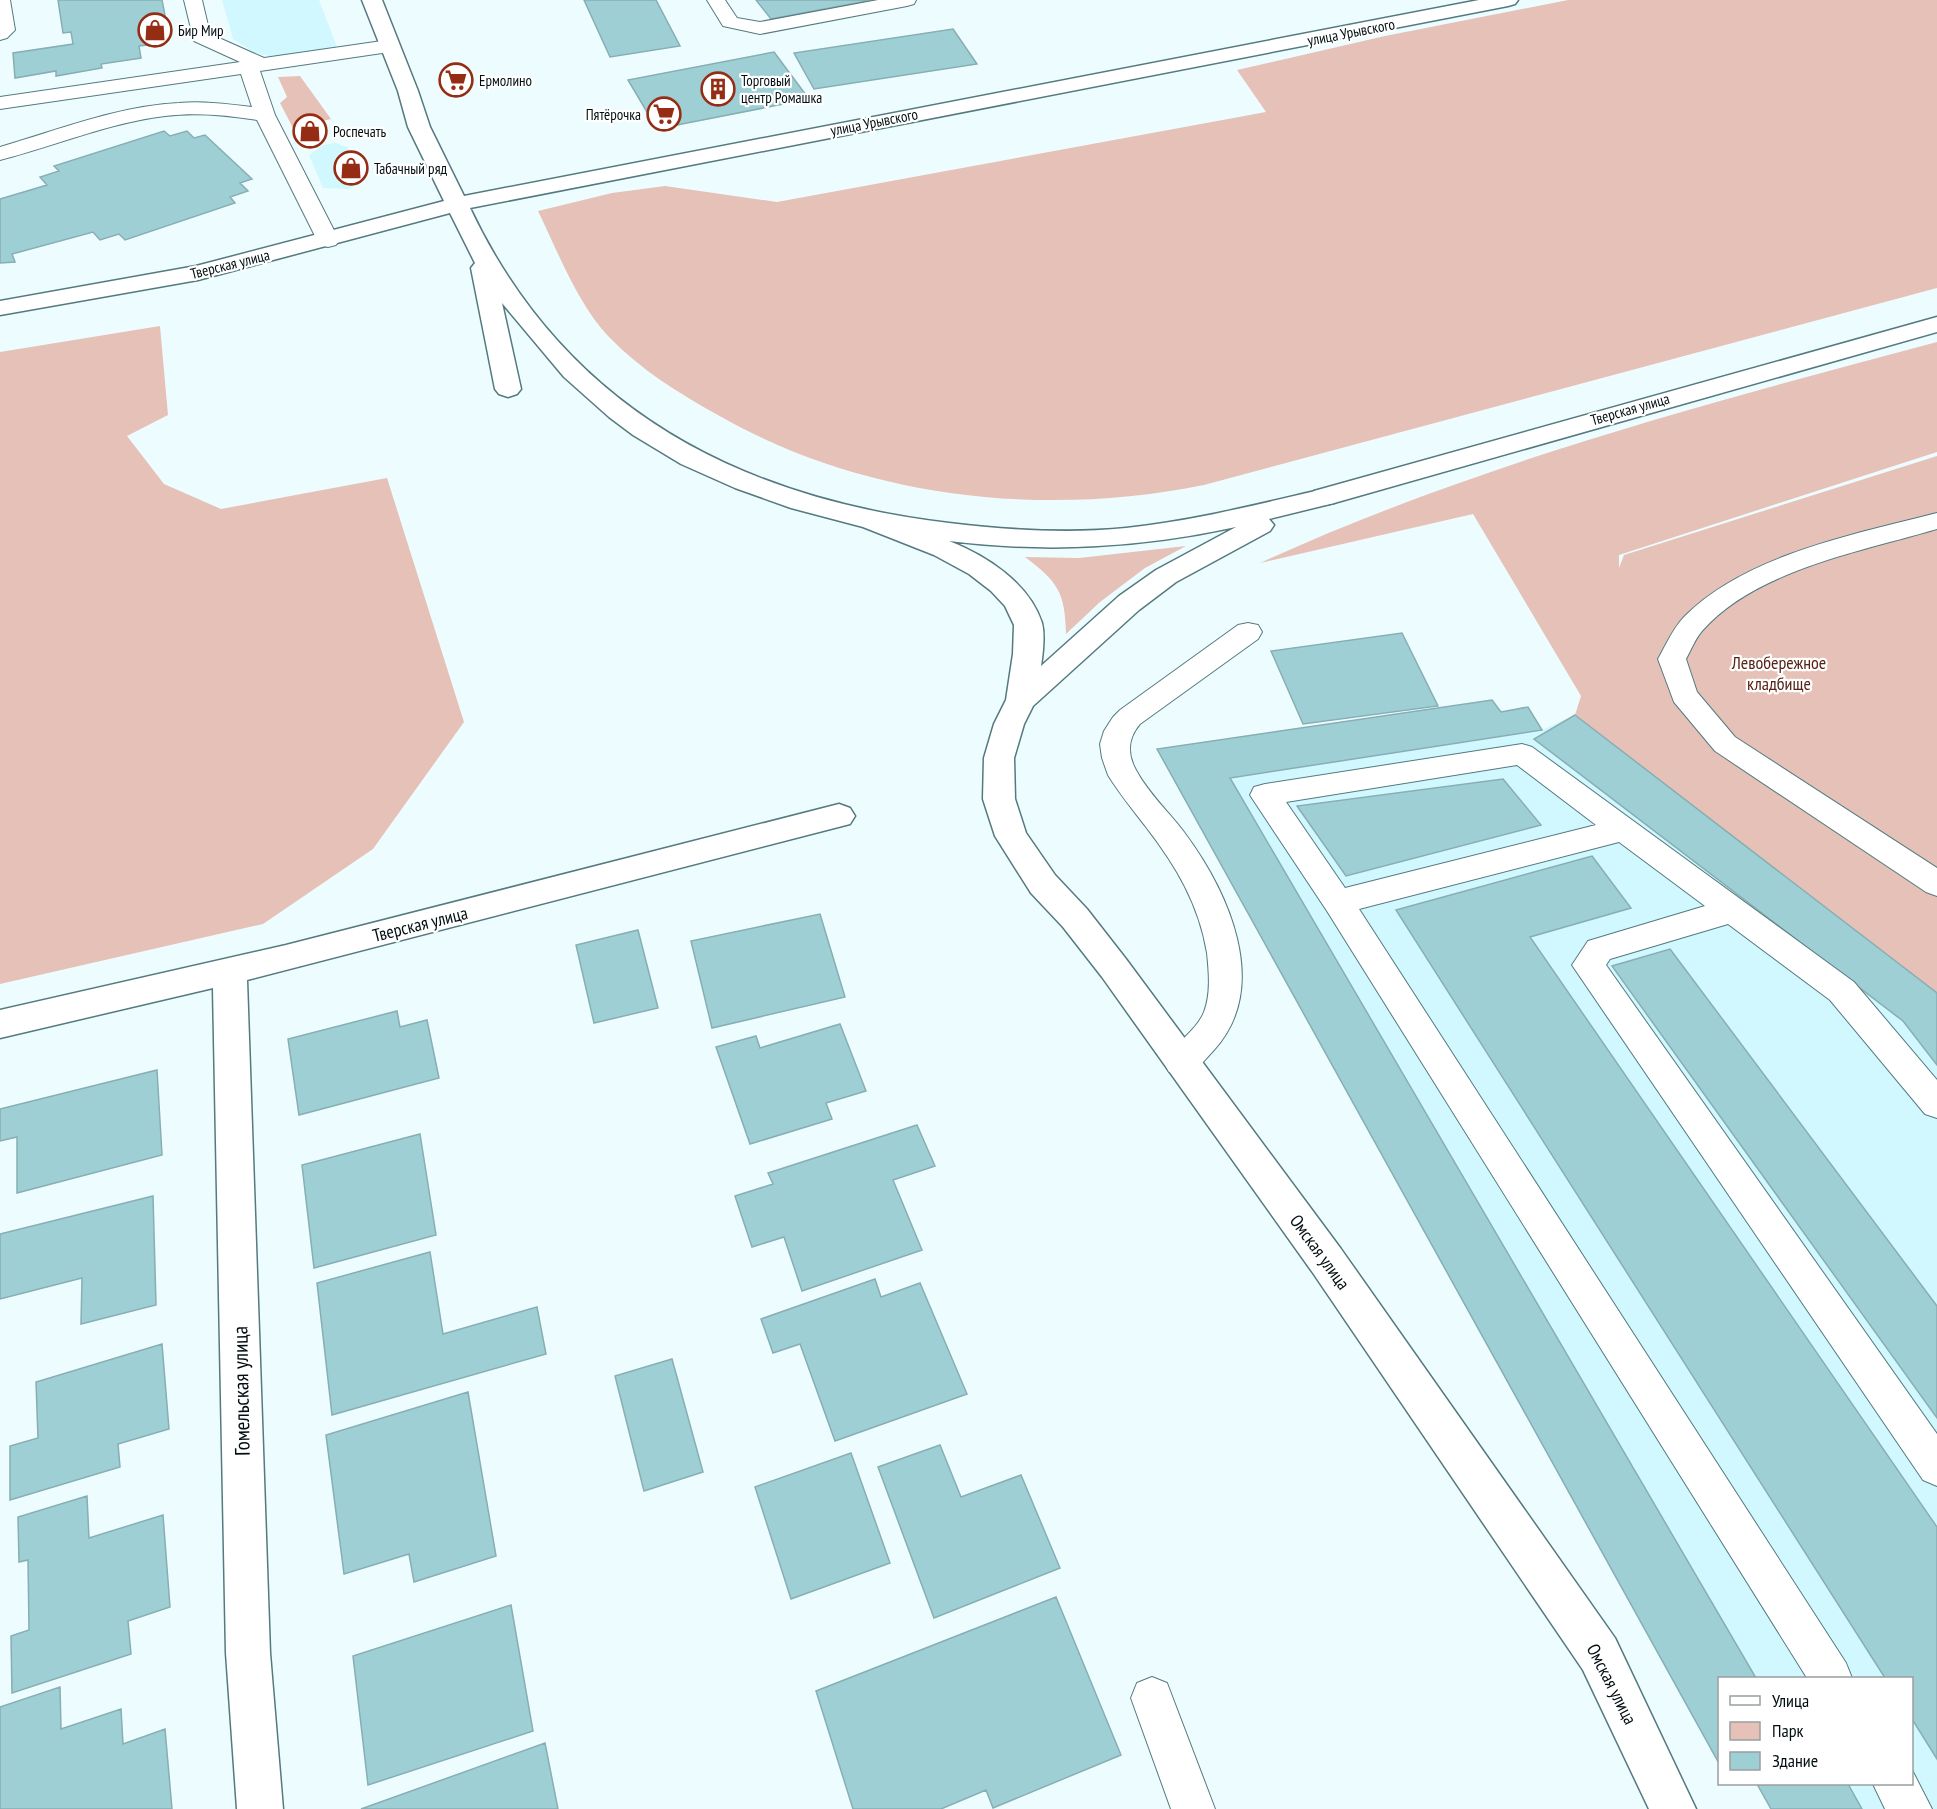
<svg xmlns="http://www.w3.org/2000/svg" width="1937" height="1809" font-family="'PT Sans Narrow',sans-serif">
<rect width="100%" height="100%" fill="#edfdff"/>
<path fill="#d0f8fe" d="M222,0H319L337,47L274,57L255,53L233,39Z
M336,143L347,147L362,179L357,185L348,189L323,188L309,155L323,145Z
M1492,700L1501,712L1528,707L1542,730L1575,715L1937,993V1809H1771L1757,1784H1912V1678H1720L1719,1765L1157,749Z"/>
<path fill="#e6c1b8" d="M1568,0H1937V288L1204,485C1041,518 862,498 716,414C678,393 640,369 609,337C578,305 558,252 538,211L612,193L665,186L777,202L1266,112L1237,70L1385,36Z
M300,76L331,119L293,128L280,103L287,97L278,77Z
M160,326L168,415L127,436L164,484L221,509L387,478L464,722L373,849L263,924L0,984V352Z
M1937,342V452L1619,555V568L1624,555L1937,456V993L1575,715L1581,696L1473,514L1260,563C1477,464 1707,403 1937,342Z
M1186,546L1145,568L1100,602L1066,634C1065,592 1058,582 1025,557L1079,558Z"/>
<path fill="#9ecfd5" stroke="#87aeb3" stroke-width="1.5" d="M58,0H162L169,36L146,39L147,45L139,46L141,58L101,64L102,68L56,76V71L15,78L13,53L73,44L71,32L63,33Z
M584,0H656L680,46L610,57Z
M756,0H872L771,19Z
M953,29L977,64L814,89L794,53Z
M774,52L809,99L657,129L628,80Z
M318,124L322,134L301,138L297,129Z
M164,131L170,136L187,131L194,138L205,135L252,179L240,183L248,191L230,197L235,203L125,240L119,234L100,240L93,232L12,254L15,262L0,263V199L47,185L40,177L59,171L54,166Z
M1402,633L1438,706L1303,724L1271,651Z
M1492,700L1501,712L1528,707L1542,730L1230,778L1756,1678H1720V1765L1157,749Z
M1575,715L1937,993V1065L1903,1021L1534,739Z
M1503,779L1541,825L1346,876L1297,806Z
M1592,856L1631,908L1530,937L1937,1527V1759L1912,1719V1678H1885L1396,910Z
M820,914L845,997L712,1028L691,941Z
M638,930L658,1008L594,1023L576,945Z
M1670,949L1937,1306V1418L1612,966Z
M397,1011L400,1027L427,1020L439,1078L299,1115L288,1039Z
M840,1024L866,1091L826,1103L832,1119L750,1144L716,1047L756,1036L760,1048Z
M157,1070L162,1155L17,1193V1137L0,1141V1109Z
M917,1125L935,1166L893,1180L922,1250L802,1291L784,1237L752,1247L735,1196L773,1184L768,1173Z
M420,1134L436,1235L314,1268L302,1165Z
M153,1196L156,1305L81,1324L82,1278L0,1299V1234Z
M430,1252L443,1334L537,1307L546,1354L332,1415L317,1283Z
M875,1279L881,1297L920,1283L967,1394L835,1441L800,1344L773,1353L761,1319Z
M162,1344L169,1429L118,1444L120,1467L10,1500V1446L38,1438L36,1382Z
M672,1359L703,1472L644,1491L615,1376Z
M468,1392L496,1556L414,1582L409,1554L344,1574L326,1435Z
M940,1445L961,1497L1021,1475L1060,1568L934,1618L878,1467Z
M851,1453L890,1563L791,1599L755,1487Z
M87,1496L89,1538L163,1515L170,1607L128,1621L131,1654L12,1693L11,1636L29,1630L28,1560L19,1562L18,1517Z
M1056,1597L1121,1755L993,1808L986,1790L941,1809H853L816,1691Z
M511,1605L533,1731L368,1785L353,1656Z
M60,1687L61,1729L121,1709L123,1744L165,1729L172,1809H0V1707Z
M545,1743L558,1809H361Z
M1757,1784H1848L1862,1809H1771Z"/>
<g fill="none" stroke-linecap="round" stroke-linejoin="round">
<defs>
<path id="lane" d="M0,0H10L15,30L7,38L0,40Z
M184,0H202L210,34L264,58L389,40L396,42L399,46L396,50L389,52L260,71L275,115L339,240L336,245L328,247L320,245L317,240L257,120C227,115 196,112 165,116C108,123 55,146 0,160V147C58,130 118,106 179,103C203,101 228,104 252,107L241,74L0,109V97L240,62L194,41Z
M707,0H725L737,18L760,22L878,0H916L914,4L907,6L760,34L723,26Z
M1937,513V529C1863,551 1755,570 1702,631C1695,639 1691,650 1686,659L1697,692L1735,737L1937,868V896L1926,892L1715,751L1674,702L1658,659C1666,645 1673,628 1685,616C1746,555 1855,534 1937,513Z
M1248,623L1258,625L1262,632L1258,639L1140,724C1128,738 1127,754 1136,770C1148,793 1169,812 1184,832C1228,891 1272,986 1214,1050C1199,1066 1192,1079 1169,1072L1164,1062C1174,1043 1196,1032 1204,1012C1211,994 1209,972 1207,953C1199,904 1176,866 1146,827C1133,810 1119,793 1108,775L1102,758L1100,744L1104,731L1113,717L1120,710L1238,625Z
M1522,744L1532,747L1854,982L1937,1080V1118L1925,1114L1830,1000L1728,924L1610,959L1606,965L1937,1434V1486L1923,1480L1572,965L1588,941L1705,906L1619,842L1359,909L1846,1663L1852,1678H1807L1327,911L1250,795L1254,787L1265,784ZM1517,765L1596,825L1345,888L1286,802Z
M1152,1677L1167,1683L1215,1809H1171L1131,1698L1137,1683Z
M1912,1770L1932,1809H1885L1873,1784H1912Z"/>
<path id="street" d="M362,0H382L418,91L430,127L464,196L1479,0H1518L1515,4L1508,6L470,208C564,407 737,498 949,523C1007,530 1067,534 1126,528C1193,521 1259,504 1324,489L1334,491L1337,497L1334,503L1269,519L1274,525L1270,531L1176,582L1139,610L1033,706L1024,724L1014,758L1015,799L1026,833L1055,875L1087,909L1126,959L1341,1249L1615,1638L1696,1809H1649L1583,1670L1313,1273L1102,977L1063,927L1031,893L995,836L983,799L984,758L994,724L1006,700L1013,654L1014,625L1005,606L991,591L969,574L934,555L863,527L791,508L735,488L681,464L633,435L609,417L564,377L502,303L521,389L517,394L508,397L499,394L495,389L471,268L475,263L450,213L198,280L0,315V301L196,266L444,201L408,127L398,91ZM1236,527L1156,570L1119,596L1041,666C1043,653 1045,635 1042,623C1029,583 987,556 949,541C1048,553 1138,548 1236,527Z
M839,804L850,808L855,816L850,824L247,980L270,1653L283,1809H237L226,1653L213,988L0,1038V1010L286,945Z"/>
<path id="secondary" d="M1937,317V332L1334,503L1324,505L1314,503L1311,497L1314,491Z"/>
</defs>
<use href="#lane" stroke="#547a7f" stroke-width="2"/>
<use href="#street" stroke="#547a7f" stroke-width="3"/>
<use href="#secondary" stroke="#547a7f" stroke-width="3"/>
<use href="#lane" fill="#fff" fill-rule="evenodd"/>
<use href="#street" fill="#fff" fill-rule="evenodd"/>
<use href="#secondary" fill="#fff" fill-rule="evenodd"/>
</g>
<defs>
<symbol id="shop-ring" viewBox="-11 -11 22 22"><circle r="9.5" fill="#fff" stroke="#952c14" stroke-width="1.5"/><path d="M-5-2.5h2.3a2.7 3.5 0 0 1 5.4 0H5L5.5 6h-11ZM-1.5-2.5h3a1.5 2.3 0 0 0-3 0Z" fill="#952c14"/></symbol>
<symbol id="supermarket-ring" viewBox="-11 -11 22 22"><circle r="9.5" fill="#fff" stroke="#952c14" stroke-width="1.5"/><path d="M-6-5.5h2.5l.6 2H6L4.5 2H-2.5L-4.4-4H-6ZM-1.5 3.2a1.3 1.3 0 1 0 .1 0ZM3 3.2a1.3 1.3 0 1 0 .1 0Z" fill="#952c14"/></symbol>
<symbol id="building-ring" viewBox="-11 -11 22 22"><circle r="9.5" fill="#fff" stroke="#952c14" stroke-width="1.5"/><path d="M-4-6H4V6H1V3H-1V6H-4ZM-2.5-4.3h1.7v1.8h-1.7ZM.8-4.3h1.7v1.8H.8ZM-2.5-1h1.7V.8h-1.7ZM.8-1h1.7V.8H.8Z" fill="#952c14"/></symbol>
</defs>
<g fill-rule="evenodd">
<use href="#shop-ring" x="136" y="11" width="38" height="38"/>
<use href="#supermarket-ring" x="437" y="61" width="38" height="38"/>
<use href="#building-ring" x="699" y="70" width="38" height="38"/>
<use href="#supermarket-ring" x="645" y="95" width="38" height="38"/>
<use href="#shop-ring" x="291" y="112" width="38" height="38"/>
<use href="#shop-ring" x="332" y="149" width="38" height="38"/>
</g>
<g text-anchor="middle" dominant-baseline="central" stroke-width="4.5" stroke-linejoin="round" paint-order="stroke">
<g font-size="15" fill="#020e10" stroke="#fff" text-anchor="start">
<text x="178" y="30">Бир Мир</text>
<text x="479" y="80">Ермолино</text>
<text x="741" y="80">Торговый<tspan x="741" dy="17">центр Ромашка</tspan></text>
<text x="641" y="114" text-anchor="end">Пятёрочка</text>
<text x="333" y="131">Роспечать</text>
<text x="374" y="168">Табачный ряд</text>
</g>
<g font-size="15" fill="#020e10" stroke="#fff">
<text transform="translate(1351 32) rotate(-11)">улица Урывского</text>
<text transform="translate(874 122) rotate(-11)">улица Урывского</text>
<text transform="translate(230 264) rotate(-14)">Тверская улица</text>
<text transform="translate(1630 409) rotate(-16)">Тверская улица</text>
</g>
<g font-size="18" fill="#572317" stroke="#fff">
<text x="1779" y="662">Левобережное<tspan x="1779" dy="21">кладбище</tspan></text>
</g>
<g font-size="18" fill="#020e10" stroke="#fff">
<text transform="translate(420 924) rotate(-14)">Тверская улица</text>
<text transform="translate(1320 1252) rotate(54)">Омская улица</text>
<text transform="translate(1612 1684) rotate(63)">Омская улица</text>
</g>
<g font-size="21" fill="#020e10" stroke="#fff">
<text transform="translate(241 1391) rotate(-91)">Гомельская улица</text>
</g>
</g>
<rect x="1718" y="1677" width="195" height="108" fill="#ffffff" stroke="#9a9f9f" stroke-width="1.5"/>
<rect x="1730" y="1696" width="30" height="9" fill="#ffffff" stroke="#9a9f9f" stroke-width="1.5"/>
<text x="1772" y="1707" font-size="18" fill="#020e10">Улица</text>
<rect x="1730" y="1722" width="30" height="18" fill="#e6c1b8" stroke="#9a9f9f" stroke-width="1.5"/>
<text x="1772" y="1737" font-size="18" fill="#020e10">Парк</text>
<rect x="1730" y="1752" width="30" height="18" fill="#9ecfd5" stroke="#9a9f9f" stroke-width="1.5"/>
<text x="1772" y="1767" font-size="18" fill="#020e10">Здание</text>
</svg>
